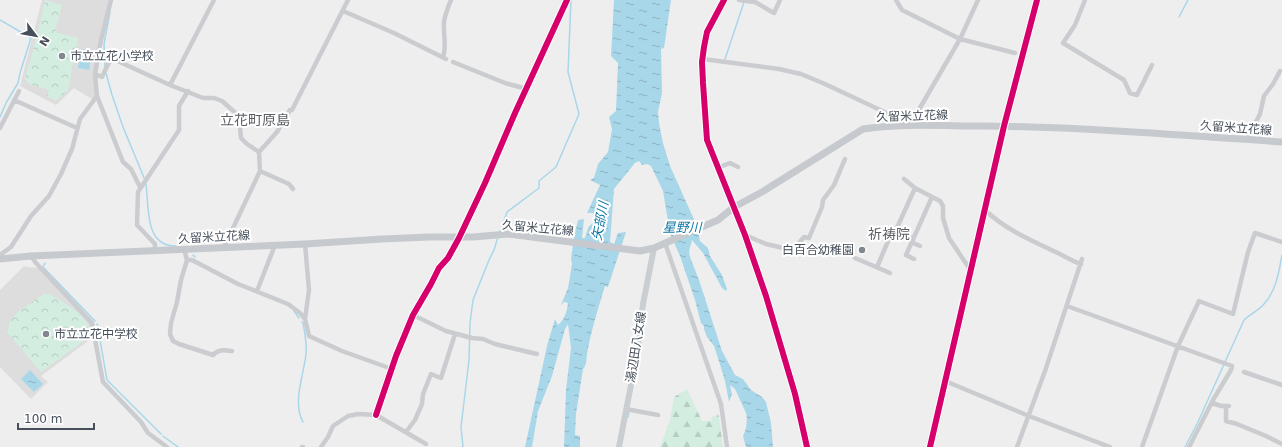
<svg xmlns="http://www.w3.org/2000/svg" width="1282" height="447" font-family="'DejaVu Sans','Noto Sans JP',sans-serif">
<defs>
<pattern id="forest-firs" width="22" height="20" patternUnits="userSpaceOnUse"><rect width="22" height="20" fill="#d3ede0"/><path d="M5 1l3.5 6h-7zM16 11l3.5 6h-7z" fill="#b6cdc2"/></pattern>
<pattern id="park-crowns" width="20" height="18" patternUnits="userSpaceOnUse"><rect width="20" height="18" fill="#d3ede0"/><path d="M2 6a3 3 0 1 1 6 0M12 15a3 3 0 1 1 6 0" fill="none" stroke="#b6cdc2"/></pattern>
<pattern id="water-ripples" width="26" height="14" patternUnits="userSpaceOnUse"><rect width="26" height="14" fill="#a8d7ea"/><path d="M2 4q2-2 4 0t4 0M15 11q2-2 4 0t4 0" fill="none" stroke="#8bb1c1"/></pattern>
</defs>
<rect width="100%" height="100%" fill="#efeeee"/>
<path fill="#ddddde" d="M42,0H110L99,42L96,94L93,100L74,88L56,105L20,86Z
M24,266L27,267L39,268L90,323L93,330L92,338L41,376L48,382L31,399L0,367V290Z"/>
<path fill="url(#forest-firs)" d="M687,389L702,421H711L712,417L718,414C721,424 721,436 723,447H660L670,420L674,397Z"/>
<path fill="url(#park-crowns)" d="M45,0L62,5L55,32L78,38L68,90L56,101L47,96L49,90L29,84L25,79L39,28Z
M45,293C56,295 89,318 90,330C90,332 90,335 89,337L41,372L7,332L10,321L19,311Z"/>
<path fill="url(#water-ripples)" d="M614,0H671L664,48L661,49L662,93L658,112L659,123L663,143L670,166L697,226L700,241L708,248L710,256L722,275L727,289L726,291L722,288L703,253L692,240L689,251L690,257L699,280L722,351L735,375L743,379L751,390L762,397L766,402L771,423L773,447H746L743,436C746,431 748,419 746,413L735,389L730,385L732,394L729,402L725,381L717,355L714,346L707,337L704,329V326L701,323L695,300L680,256L671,236L668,232V221L663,191L651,166L647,164L642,165L639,161L635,163L614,189L610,242L614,244L618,233L626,232L608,287L605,286C598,309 591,331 587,354C586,360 587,365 583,369L576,414L575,435L580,436V447H564L566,390L571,348L568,324L565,329L552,376L538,411L532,447H525L547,346L555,319L558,325C565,319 567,311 568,303L564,302L561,305L568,288L572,264L571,259L574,237L578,220L584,219L582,238H585C586,235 587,231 588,228C594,220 595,224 593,213H587L600,185L590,180L594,178L598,164L608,152L612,129L609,117L616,111L618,63L611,56Z
M81,49L92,51L89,70L78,68Z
M30,370L43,384L34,392L21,379Z"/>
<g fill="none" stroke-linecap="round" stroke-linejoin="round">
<path stroke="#a8d7ea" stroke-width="1.5" d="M1179,17L1188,0
M0,20L31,38L20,73L18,83L6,103L0,117
M725,59L744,2
M105,67L104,44L110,12
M106,73L112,95L123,127L145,180
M146,184C149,205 144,247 176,246
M500,232L507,212L539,188V181L556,167L579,114L568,72L571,0
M193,255L195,257
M45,263L43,267L95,321
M294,311L299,318
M302,322L303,323C305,333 307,344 306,354C304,374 292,403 303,422
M97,324L99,330
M99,334L107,380L161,434
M628,417L629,413
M163,436L178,447
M463,447L461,427L469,360L470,323L473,300L489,260L494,250L498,237
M1185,447L1197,424L1244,320C1250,314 1258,311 1264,304C1276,291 1279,272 1282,255"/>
<path stroke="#cacccf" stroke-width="4.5" d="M111,0L101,40L95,74L97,96L123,162L131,169L140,187
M739,0L755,2L774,13L780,0
M896,0L902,10L960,39L1015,53
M1085,0L1075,25L1063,43L1124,80L1130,93L1137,95L1152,65
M343,11L394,33L446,59
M443,57C447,46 443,34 444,22C445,14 448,7 451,0
M703,59L779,69L801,74L825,84L910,124
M453,62L505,83L527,89
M95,74L102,77L111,58L170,85L203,98H214L222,101L239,116L241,138L247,144L259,152
M170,85L214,0
M14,100L77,128
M910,125L960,39L978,0
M0,128L19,91
M1247,139L1260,114L1264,96L1273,84L1280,71
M717,168L730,163L738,167
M260,171L289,184L293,189
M904,179L915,188L940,201L943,206V218L949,238L971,271
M734,207C765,285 788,366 807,447
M985,210C1006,230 1032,241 1058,253C1066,257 1072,261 1081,264
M896,230L913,238
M745,235L766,244L792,250L794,249L804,237L809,238L822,207L823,200L834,185L845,159
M911,242L920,246
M665,243L721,404L727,447
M305,244L309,290L305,319L309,336L342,351L392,369
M224,247L260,171L259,152L277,132L290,110H292L348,0
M184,249L187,260H192L238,284L288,304L300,313L305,319
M155,251V244L137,225L138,192L179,130V106L188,91
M0,255L11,247L31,216L49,196L61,174L72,149L80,119L97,96
M31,256L36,263L92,323L103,382L141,422L148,433L167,447
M855,258L890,273
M914,259L906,255L932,197
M187,260L181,280L177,302L171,323L170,334L173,341L179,344L213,355C218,349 224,350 232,351
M877,267L889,239L896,230L915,188
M257,291L275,245
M1067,306L1232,366L1231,370L1213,400L1189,447
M413,315L446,331L472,338L483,339L495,344L537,354
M1244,372L1282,385
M945,381L1029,416L1110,447
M1212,403L1221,406H1229
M1226,406V421L1237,424L1266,436L1282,444
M626,409L658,415
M376,415L396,356L413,315L431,284L439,268L448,258L459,238L485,183L515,113L567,0
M406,432L415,420L422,404L423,394L431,374L441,378L455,334
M302,447H303
M321,447L328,437L333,426L348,416L358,414L376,415L426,444
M1017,447L1045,371L1082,259
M1142,447L1178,346L1199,301L1233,314L1248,252L1255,233L1282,242"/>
<path stroke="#cbced1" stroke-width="6" d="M724,0L707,32L702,62L703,83L707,140L734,207
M619,447L637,354L643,304L654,248
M930,447L1004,126L1037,0"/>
<path stroke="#c6c9cd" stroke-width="7" d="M0,259L31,256L305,244L382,239L429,237H473L508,234L640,251L654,248L718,220L734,207L762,192L863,129C900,123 944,126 982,126C1082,127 1182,135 1282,142"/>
<defs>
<path id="cycleway" d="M724,0L707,32L704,47L702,62L703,83L707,140L745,235L766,296L795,394L807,447
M376,415L396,356L413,315L431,284L439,268L448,258L459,238L485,183L515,113L567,0
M930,447L1004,126L1037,0"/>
</defs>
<use href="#cycleway" stroke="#fff" stroke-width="8"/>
<use href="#cycleway" stroke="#d6006c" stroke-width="6"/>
</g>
<g fill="#81878e" stroke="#fff" stroke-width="1.5">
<circle cx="62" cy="56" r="4"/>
<circle cx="862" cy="250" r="4"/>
<circle cx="46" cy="334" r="4"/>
</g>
<g text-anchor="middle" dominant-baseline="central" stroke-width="4" stroke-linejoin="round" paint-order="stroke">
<g font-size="12" fill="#464f5a" stroke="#fff" text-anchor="start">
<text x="70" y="56">市立立花小学校</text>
<text x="854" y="250" text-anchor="end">白百合幼稚園</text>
<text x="54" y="334">市立立花中学校</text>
</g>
<g font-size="12" fill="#464f5a" stroke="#fff">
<text transform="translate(912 116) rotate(-2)">久留米立花線</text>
<text transform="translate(1236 128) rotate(4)">久留米立花線</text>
<text transform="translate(538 228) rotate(5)">久留米立花線</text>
<text transform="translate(214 237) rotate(-3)">久留米立花線</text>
<text transform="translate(636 347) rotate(-81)">湯辺田八女線</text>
</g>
<g font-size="13" font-style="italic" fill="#1077a3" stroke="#fff">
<text transform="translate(600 221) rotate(-79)">矢部川</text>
<text x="682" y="227">星野川</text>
</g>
<g font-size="14" fill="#5a5d62" stroke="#fff">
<text x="255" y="120">立花町原島</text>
<text x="889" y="234">祈祷院</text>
</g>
</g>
<g transform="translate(36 36) rotate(122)" stroke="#ffffff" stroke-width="3" paint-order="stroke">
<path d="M0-3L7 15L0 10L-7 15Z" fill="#464f5a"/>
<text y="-6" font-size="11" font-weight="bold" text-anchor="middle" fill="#464f5a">N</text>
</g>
<path d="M18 423v6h76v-6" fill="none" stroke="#464f5a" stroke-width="2"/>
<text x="24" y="423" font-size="12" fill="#464f5a" stroke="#ffffff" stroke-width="3" paint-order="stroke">100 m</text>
</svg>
